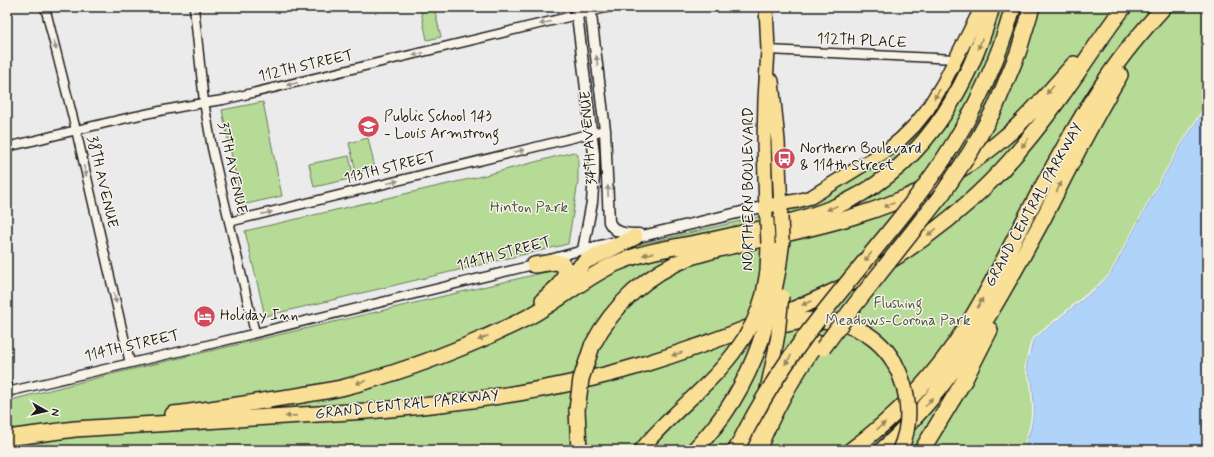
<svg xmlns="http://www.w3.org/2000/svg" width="1214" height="457" font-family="Mynerve,sans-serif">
<rect width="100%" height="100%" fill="#ecebec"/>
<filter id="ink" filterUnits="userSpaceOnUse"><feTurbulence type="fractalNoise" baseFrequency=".025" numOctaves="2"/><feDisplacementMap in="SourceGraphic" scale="8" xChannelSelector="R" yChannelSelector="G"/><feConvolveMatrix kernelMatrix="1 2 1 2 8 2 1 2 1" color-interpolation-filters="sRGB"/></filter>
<g filter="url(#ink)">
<path fill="#b5db96" stroke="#687c59" d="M420,7H434L441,37L427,40Z
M992,7H1207V161L1052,450H7V401L112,374L589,262L624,248L792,209L810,204L819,199L885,160L908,143L916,134L930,118L941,99Z
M263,102L282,196L242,205L222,110Z
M368,138L375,168L356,172L349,143Z
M573,152L578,155V182L568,244L265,316L245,231L482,176Z
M349,156L354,178L314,187L309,164Z"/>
<path fill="#b0d4f9" stroke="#758aa1" d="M1207,106V450H1024L1031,427L1034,409L1032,383L1026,367L1033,340L1098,287L1110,275L1161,180L1184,141Z"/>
<path fill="#ecebec" d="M1207,104V106L1184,141L1161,180L1110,275L1098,287L1033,340L1026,367L1032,383L1034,409L1031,427L1024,449L1022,450L1029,427L1032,409L1030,383L1024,367L1031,339L1097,285L1109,274L1160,179L1183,140L1205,105Z"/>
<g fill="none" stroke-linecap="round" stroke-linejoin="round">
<defs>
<path id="minor" d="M45,7L76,130L130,363
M194,7L204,102L212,148L255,333
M768,50L956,59
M7,147C79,130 150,110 223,100L610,7
M229,222L605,130
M550,259L583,250
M7,383L9,391
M7,392L195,348L537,264"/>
<path id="tertiary" d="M576,7L594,154V175L592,202L583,250L612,243
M590,7L605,130L609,222C615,234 627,234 639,234
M630,239L766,206"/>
<path id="primary" d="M766,7L768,50L765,99L764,142L766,215
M772,81L778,141L781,211
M766,206L797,201L811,197L889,149L901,139L914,126L927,110L943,84L982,7
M763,294L767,271L768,244
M767,389L774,357L778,334
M641,450C670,413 711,386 738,347
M748,450L760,414"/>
<path id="motorway" d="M995,108L1018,53L1032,7
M943,160C974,113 998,62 1013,7
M534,265L555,262L563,264C568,271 564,278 560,283
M773,295L778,270L782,240
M543,300L586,261L635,237
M765,329C777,326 789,323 802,321C838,316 875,330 894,362
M592,346C613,305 648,273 691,257C721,247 754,241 785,234C833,223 877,212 922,190C952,176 981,158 1006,136C1031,115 1052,88 1074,64
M577,410L579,450
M173,414C205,410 237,405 269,400C295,396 320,393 345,387C392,375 438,358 482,339C501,330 521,322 539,311C565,296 589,275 617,263C652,248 693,245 730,236C764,228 800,221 832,208C919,173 967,93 992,7
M7,438L75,429L367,411C458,404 550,392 638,366C681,353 723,338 765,321C785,313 805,305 824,296C885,268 942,230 990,182C1017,155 1040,126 1062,95C1083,66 1102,35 1124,7
M694,450C725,419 747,381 761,340
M758,450C773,412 793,376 817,343
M851,450C896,417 936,375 966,327C992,287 1012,242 1035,200C1058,158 1081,115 1109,75C1125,51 1144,29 1164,7
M882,450C927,410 959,365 990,313C1008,283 1025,252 1042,221C1067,172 1091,122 1120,75
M922,450L965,379L990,330"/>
</defs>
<use href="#minor" stroke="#1c1c1c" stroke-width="11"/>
<use href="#tertiary" stroke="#1c1c1c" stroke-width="13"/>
<use href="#primary" stroke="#1c1c1c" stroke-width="16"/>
<use href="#motorway" stroke="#1c1c1c" stroke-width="18"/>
<use href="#minor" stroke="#f7f3e8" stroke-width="8"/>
<use href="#tertiary" stroke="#f7f3e8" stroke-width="10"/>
<use href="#primary" stroke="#fadf96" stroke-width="13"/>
<use href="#motorway" stroke="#fadf96" stroke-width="15"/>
<defs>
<path id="primary-bridge" d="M781,217L782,240
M767,221L768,244
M778,334L782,296
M738,347C750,331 758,313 763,294"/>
<path id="motorway-bridge" d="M761,340L773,295
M823,348L854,306L943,193L971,151L995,108
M894,362C909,390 913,421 900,450
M577,410L581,379L592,346
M736,450C756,409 780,370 807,334C851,275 902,221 943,160"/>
</defs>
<use href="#primary-bridge" stroke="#1c1c1c" stroke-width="16" stroke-linecap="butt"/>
<use href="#motorway-bridge" stroke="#1c1c1c" stroke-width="18" stroke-linecap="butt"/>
<use href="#primary-bridge" stroke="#fadf96" stroke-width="13"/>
<use href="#motorway-bridge" stroke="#fadf96" stroke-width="15"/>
</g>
<defs><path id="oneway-solid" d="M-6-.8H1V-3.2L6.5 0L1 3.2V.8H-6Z"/></defs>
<g fill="#94928c">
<use href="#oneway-solid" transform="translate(545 23) rotate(166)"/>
<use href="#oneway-solid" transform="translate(55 45) rotate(76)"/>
<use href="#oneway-solid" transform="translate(418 54) rotate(167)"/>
<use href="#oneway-solid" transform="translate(597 61) rotate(-97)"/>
<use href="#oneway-solid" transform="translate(292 84) rotate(167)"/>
<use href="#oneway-solid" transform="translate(519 151) rotate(-13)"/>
<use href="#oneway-solid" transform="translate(85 171) rotate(77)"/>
<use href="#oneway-solid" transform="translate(393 182) rotate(-14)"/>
<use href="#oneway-solid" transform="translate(608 191) rotate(-92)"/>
<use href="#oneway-solid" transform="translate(267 213) rotate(-13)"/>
<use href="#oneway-solid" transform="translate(115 298) rotate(77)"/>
</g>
<g fill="#96875f">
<use href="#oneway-solid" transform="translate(980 44) rotate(111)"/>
<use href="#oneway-solid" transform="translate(1050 90) rotate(132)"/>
<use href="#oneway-solid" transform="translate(937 94) rotate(121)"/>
<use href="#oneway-solid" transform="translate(1025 143) rotate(129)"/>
<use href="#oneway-solid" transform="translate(1059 187) rotate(-63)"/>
<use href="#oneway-solid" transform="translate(889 205) rotate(158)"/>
<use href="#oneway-solid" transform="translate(832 208) rotate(158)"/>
<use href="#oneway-solid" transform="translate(932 232) rotate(144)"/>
<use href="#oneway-solid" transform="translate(648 254) rotate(167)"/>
<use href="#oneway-solid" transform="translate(868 257) rotate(129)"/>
<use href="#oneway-solid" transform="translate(807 303) rotate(158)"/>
<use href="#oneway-solid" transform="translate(980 303) rotate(-61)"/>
<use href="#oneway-solid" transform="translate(483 338) rotate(155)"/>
<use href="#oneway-solid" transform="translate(677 354) rotate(162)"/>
<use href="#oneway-solid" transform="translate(788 360) rotate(124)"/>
<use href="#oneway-solid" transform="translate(361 382) rotate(164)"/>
<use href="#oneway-solid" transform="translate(929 402) rotate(-50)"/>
<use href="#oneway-solid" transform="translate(291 416) rotate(176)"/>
<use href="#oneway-solid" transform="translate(881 426) rotate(-41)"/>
</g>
</g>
<defs>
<symbol id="school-disc" viewBox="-11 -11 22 22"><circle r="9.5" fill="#d1495b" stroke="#f7f3e8"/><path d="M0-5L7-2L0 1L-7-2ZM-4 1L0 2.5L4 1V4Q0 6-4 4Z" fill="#fff"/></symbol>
<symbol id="bus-disc" viewBox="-11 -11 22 22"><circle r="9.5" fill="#d1495b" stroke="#f7f3e8"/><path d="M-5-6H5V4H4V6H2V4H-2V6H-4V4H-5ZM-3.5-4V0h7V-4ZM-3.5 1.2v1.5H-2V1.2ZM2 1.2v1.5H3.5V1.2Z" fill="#fff"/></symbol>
<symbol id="hotel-disc" viewBox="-11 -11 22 22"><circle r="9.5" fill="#d1495b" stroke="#f7f3e8"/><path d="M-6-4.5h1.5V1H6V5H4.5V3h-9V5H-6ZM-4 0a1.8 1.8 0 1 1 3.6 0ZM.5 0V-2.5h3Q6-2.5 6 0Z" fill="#fff"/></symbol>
</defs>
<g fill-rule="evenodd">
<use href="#school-disc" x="356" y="114" width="25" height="25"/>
<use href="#bus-disc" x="772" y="146" width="25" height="25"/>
<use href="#hotel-disc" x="192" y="304" width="25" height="25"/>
</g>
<g text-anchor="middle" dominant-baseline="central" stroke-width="3" stroke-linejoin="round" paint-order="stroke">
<g font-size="15" fill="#1c1c1c" stroke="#f7f3e8">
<text transform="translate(862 41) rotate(3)">112TH PLACE</text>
<text transform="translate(306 66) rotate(-13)">112TH STREET</text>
<text transform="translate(589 138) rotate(-94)">34TH AVENUE</text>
<text transform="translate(232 168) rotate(78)">37TH AVENUE</text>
<text transform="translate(390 168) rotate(-14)">113TH STREET</text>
<text transform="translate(102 182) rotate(77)">38TH AVENUE</text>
<text transform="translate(749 189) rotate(-90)">NORTHERN BOULEVARD</text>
<text transform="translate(1034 205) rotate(-61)">GRAND CENTRAL PARKWAY</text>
<text transform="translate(504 254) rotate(-15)">114TH STREET</text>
<text transform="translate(132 346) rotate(-13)">114TH STREET</text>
<text transform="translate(407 405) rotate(-6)">GRAND CENTRAL PARKWAY</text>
</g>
<g font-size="15" fill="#1c1c1c" stroke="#f7f3e8" text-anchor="start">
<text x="384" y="117">Public School 143<tspan x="384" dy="17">- Louis Armstrong</tspan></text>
<text x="800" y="149">Northern Boulevard<tspan x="800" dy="17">&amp; 114th Street</tspan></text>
<text x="220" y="316">Holiday Inn</text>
</g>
<g font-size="15" fill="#4a5541" stroke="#f7f3e8">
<text x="529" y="208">Hinton Park</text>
<text x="898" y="304">Flushing<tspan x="898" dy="17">Meadows-Corona Park</tspan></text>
</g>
</g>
<rect width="1214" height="457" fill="none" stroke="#f7f3e8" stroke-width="24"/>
<rect x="12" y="12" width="1190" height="433" fill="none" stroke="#1c1c1c" stroke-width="1.5" filter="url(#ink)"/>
<g transform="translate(46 411) rotate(98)" stroke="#f7f3e8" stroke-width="3" paint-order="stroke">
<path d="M0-3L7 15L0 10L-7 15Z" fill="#1c1c1c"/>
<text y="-6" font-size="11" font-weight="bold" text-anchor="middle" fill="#1c1c1c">N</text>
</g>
</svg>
